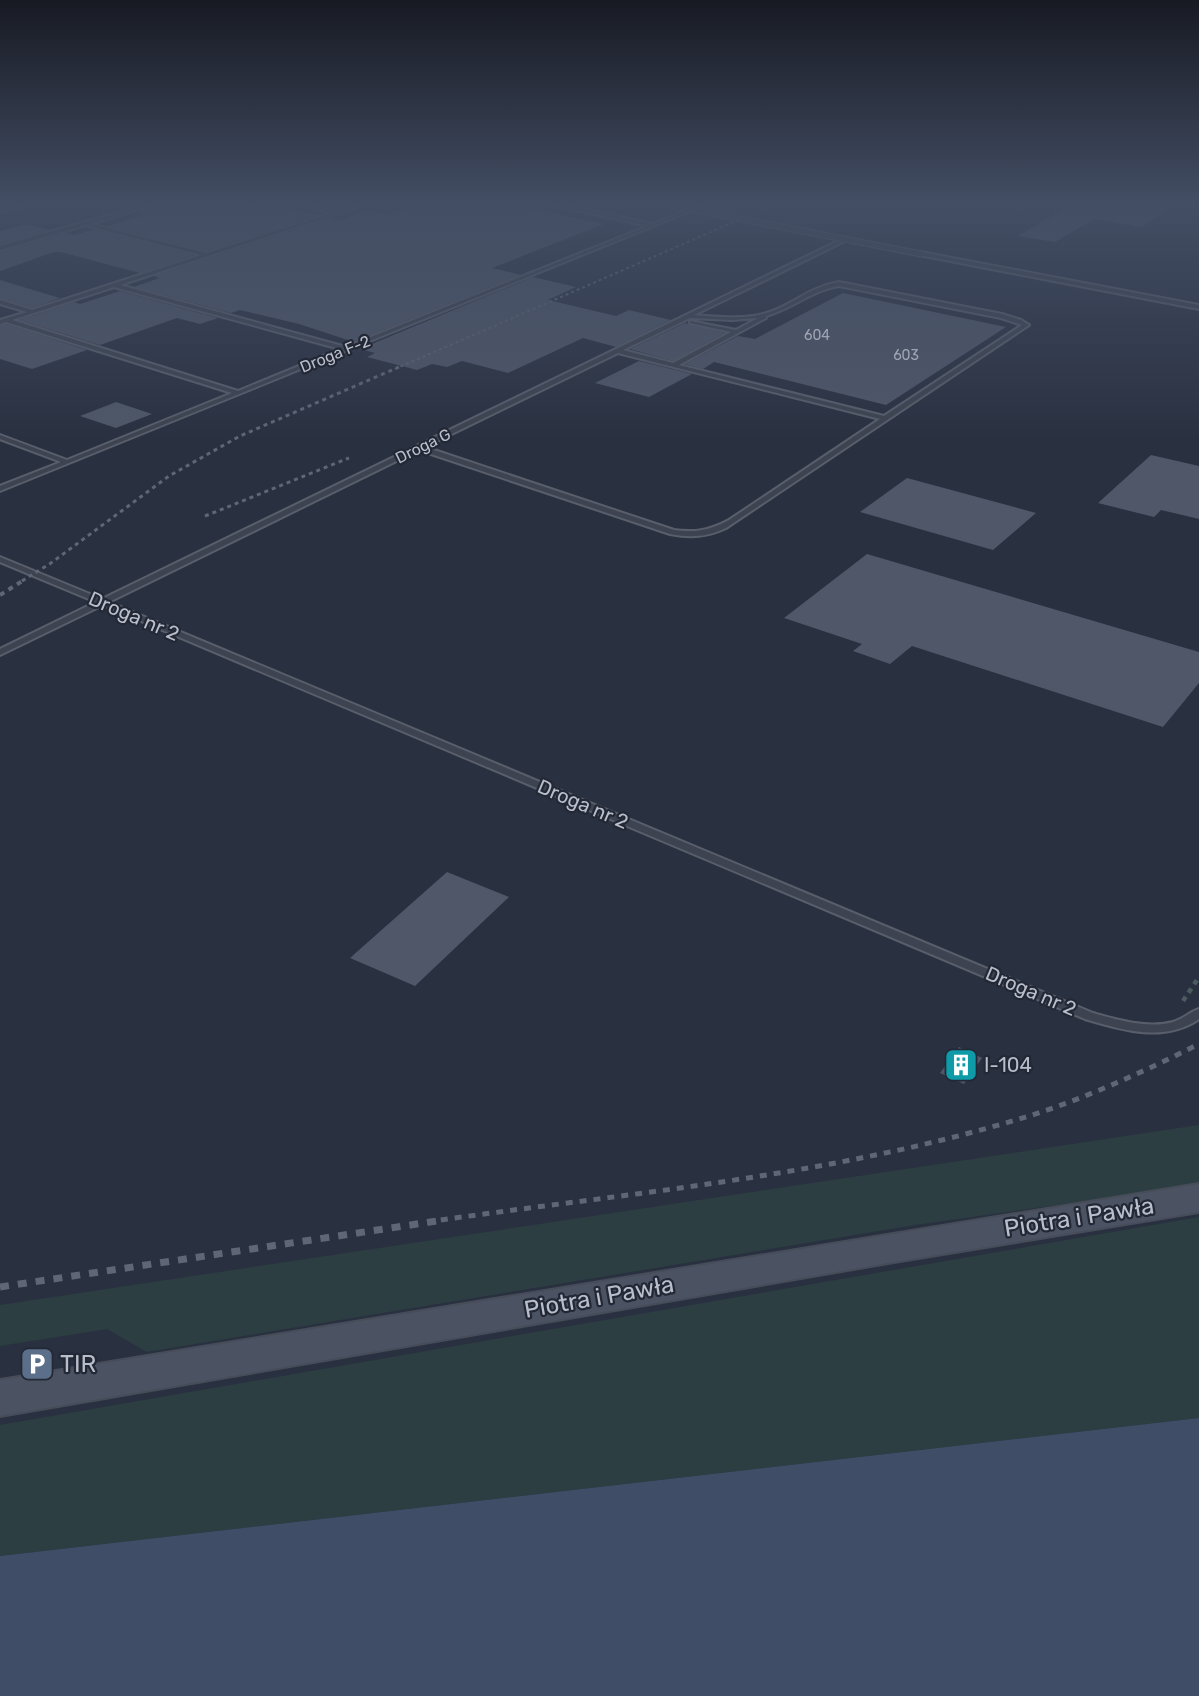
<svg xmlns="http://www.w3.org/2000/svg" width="1199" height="1696" font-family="Rubik,sans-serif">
<rect width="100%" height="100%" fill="#293040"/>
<path fill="#2c3e42" d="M1199,1125V1185L915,1225L147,1352L107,1329L0,1346V1305Z
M1199,1217V1418L0,1556V1425Z"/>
<path fill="#404d67" d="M1199,1418V1696H0V1556Z"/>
<path fill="#4f5768" d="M155,205H273L318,215L207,251L107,226L141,216L142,211Z
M418,205H512L604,224L492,268L521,275L354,342L299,324L240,310L231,313L134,287L159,278L154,276L331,218L339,220L368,210L389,215Z
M1070,205H1136L1167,210L1141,227L1094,219L1055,242L1018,236Z
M26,224L50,230L0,244V231Z
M94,229L193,255L140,273L61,252H54L0,271V252L65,233L74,235Z
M533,277L576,287L548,300L616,316L629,310L671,320L616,347L583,338L508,373L462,361L447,367L432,364L417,370L367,357L375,353L360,349Z
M0,280L60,298L32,308L0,298Z
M120,291L218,318L200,324L177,318L100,345L19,320L74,302L80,304Z
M843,293L1006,327L886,405L714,362L703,369L685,364L738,336L755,339Z
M685,323L725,333L673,361L630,349Z
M6,324L87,350L32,369L0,359V326Z
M639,361L692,374L649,397L595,383Z
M116,402L152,414L116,428L80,416Z
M1151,455L1199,466V519L1161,510L1154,517L1098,503Z
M907,478L1036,513L993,550L860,512Z
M867,554L1199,652V683L1163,727L912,646L890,664L853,651L862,644L784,618Z
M447,872L509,897L415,986L350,958Z
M959,1047L982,1058L964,1084L940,1073Z"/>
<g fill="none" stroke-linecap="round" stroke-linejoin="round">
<defs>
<path id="lane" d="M15,205H23L0,212V209Z
M145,205H153L90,224L207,253L332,213L302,205C314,205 324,210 336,211C345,212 354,205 364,205L120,285L346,347L648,226L553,205H563L653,224L698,205H705L0,491V486L61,462L0,439V435L67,460L232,393L6,322L0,324V320L27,312L0,304V300L32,310L201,255L86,225L0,250V246ZM114,287L340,349L238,391L12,320Z
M844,238L849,239L694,315C719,317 746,320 770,312C795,303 810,287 839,282L1002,314L1021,320L1029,325L726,528C707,537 691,538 670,534L419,450L109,602L1093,1013C1118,1020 1148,1029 1173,1022C1183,1019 1190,1012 1199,1009V1019C1164,1043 1122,1030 1085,1019L103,605L0,655V649L96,602L0,562V557L102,599ZM839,286L1001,318L1022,325L884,416L679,365L766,318V316C792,309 812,290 839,286ZM690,318L732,320L758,318L736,330L690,321V323L731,332L673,363L623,350ZM618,353L880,419L729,520C710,530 696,533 674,530L425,447Z
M921,252L1199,305V309L919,255Z"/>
<path id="secondary" d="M1199,1184V1212L894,1262L0,1416V1380Z"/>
</defs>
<use href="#lane" stroke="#585e6a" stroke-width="4"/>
<use href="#secondary" stroke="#474c59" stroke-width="4"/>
<path stroke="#4b5b60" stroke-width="4.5" stroke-dasharray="5 5" stroke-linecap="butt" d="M1183,1001L1199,977"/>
<use href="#lane" fill="#3d4350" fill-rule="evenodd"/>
<use href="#secondary" fill="#4b5262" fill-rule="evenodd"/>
<path stroke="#5f6676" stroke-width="2" stroke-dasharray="3 3" stroke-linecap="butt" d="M395,369L773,205"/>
<path stroke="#5f6676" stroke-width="3" stroke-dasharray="4 4" stroke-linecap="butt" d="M205,516L349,458
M22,581L51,563L169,476L240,436L399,367"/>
<path stroke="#5f6676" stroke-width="4" stroke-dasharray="5 5" stroke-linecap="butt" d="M0,595L24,580"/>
<path stroke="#5f6676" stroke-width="5" stroke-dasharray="7 7" stroke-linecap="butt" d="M427,1222C619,1194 815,1178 1002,1124C1071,1105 1135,1076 1199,1044"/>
<path stroke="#5f6676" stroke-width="7" stroke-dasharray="9 9" stroke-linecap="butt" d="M0,1287L437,1221"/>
<defs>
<path id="lane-bridge" d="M669,205L921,254"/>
</defs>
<use href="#lane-bridge" stroke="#585e6a" stroke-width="7" stroke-linecap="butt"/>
<use href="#lane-bridge" stroke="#3d4350" stroke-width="5"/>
</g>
<linearGradient id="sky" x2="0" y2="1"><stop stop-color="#171a23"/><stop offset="0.46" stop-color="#434e64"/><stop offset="1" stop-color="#434e64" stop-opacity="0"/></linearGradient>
<rect width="1199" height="443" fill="url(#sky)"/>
<defs>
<symbol id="building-square" viewBox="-11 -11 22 22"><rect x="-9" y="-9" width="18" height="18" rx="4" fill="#0f9aa8" stroke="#222835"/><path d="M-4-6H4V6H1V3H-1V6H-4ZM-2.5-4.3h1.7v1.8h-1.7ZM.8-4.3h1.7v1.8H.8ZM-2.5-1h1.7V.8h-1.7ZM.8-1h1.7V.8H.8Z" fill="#fff"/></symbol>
<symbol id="parking-square" viewBox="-11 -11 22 22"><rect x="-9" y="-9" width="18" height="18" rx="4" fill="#5c6f8a" stroke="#222835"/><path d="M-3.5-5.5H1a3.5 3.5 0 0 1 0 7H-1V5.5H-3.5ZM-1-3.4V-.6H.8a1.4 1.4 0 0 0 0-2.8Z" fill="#fff"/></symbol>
</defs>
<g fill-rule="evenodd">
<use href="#building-square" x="942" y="1046" width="38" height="38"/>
<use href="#parking-square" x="18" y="1345" width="38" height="38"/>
</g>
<g text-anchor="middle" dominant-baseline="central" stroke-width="4.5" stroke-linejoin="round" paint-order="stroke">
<g font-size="14" fill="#9fa4b2">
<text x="817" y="335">604</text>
<text x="906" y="355">603</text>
</g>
<g font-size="16" fill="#babeca" stroke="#222835">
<text transform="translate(335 354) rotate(-22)">Droga F-2</text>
<text transform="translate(423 446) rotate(-26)">Droga G</text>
</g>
<g font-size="20" fill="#babeca" stroke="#222835">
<text transform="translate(134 616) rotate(23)">Droga nr 2</text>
<text transform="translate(583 804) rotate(23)">Droga nr 2</text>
<text transform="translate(1031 991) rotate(23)">Droga nr 2</text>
</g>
<g font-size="20" fill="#babeca" stroke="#222835" text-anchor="start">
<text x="984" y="1065">I-104</text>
</g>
<g font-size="24" fill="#babeca" stroke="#222835">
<text transform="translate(1079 1217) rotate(-9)">Piotra i Pawła</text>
<text transform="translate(599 1297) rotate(-10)">Piotra i Pawła</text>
</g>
<g font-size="24" fill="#babeca" stroke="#222835" text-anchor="start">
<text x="60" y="1364">TIR</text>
</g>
</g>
</svg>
